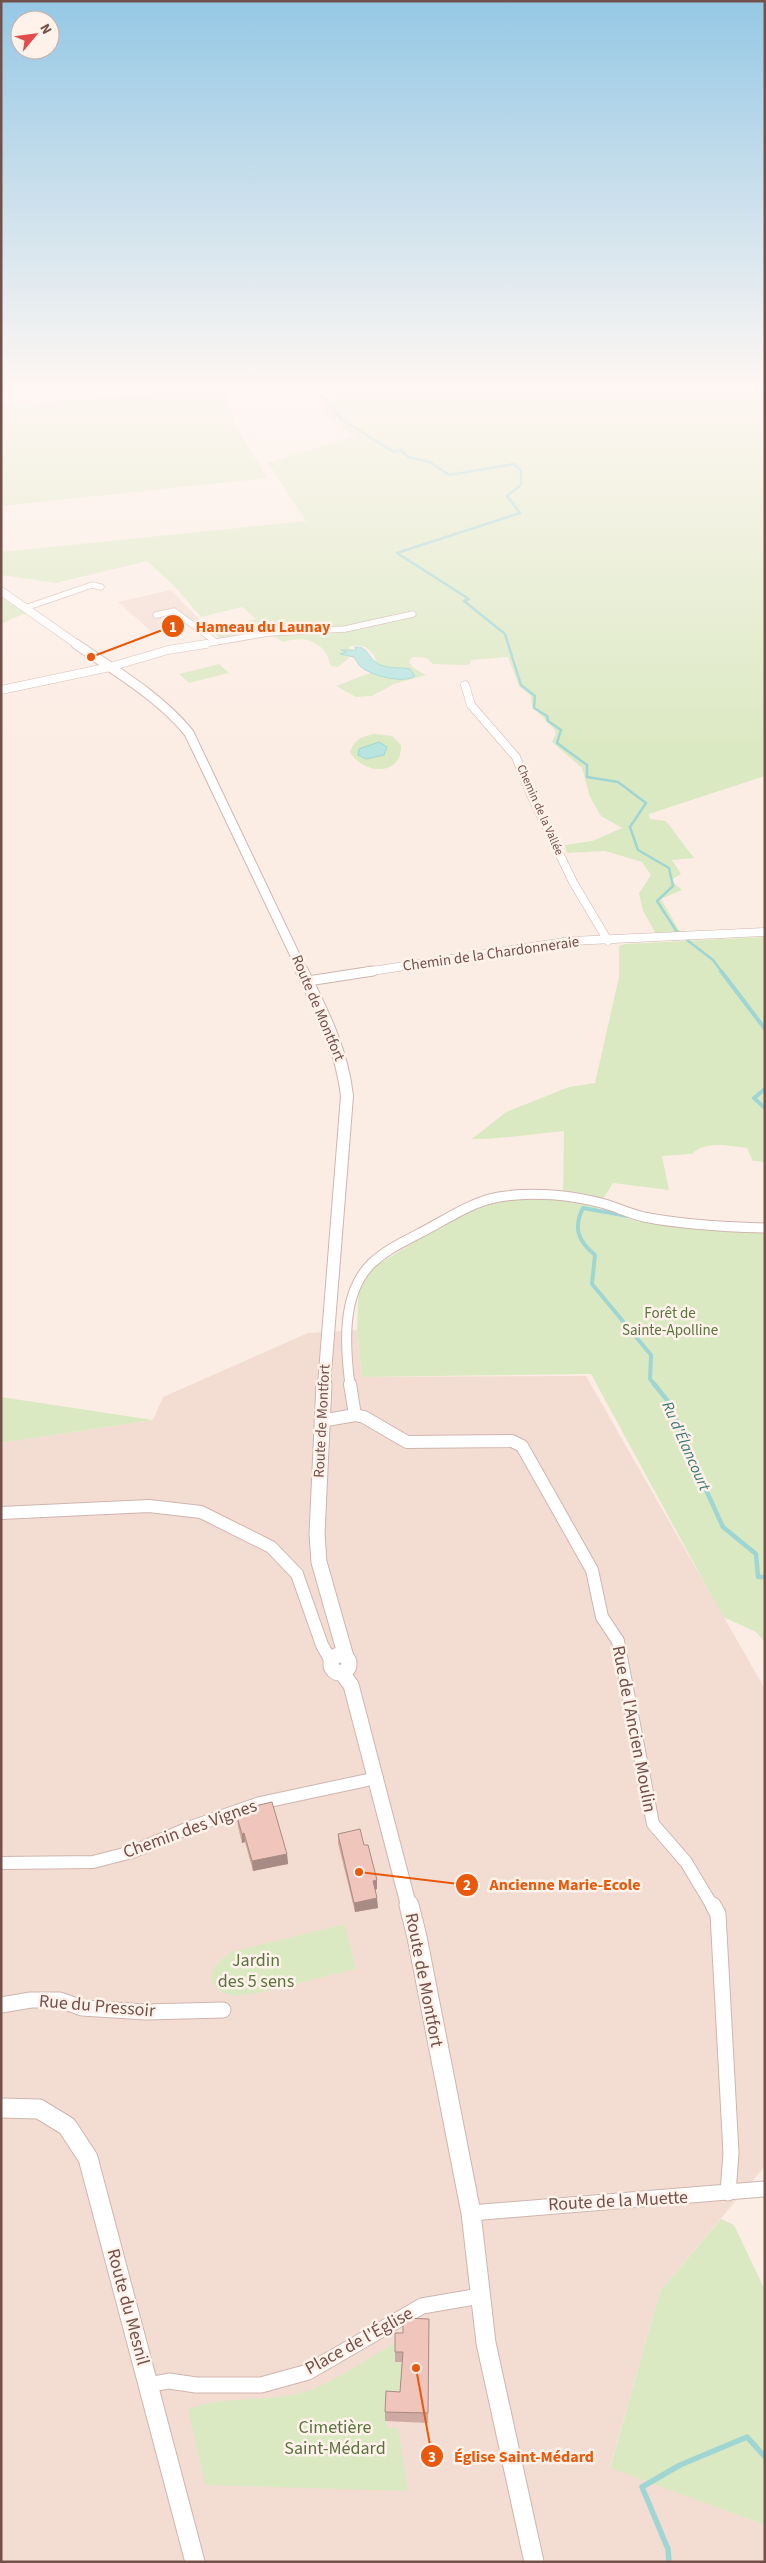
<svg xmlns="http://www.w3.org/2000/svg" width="766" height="2563" font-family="'Source Sans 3',sans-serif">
<rect width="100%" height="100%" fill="#fcede4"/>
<path fill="#f3ddd3" d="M171,590L202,622L152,632L118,602Z
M357,1330L362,1377L586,1376L765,1689V2166L660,2291L610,2467L765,2525V2562H1V1443L153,1420L163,1397L308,1333Z"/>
<path fill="#dbe9c3" d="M352,384H765V776L649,814L650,819L666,821L694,858L672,860L681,874L671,880L682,890L661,899L679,930L691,933L656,934L643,911L639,893L651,875L642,862L605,851L567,853L565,845L592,841L622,828L601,816L590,797L582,768L552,742L556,734L555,730L532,706L531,696L519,686L508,657L471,660L470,664L466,665L433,664L427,658L413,657L409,661L412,667L426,675L394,684L372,696L356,697L336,686L370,673L377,666C376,651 363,642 349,647V658L338,667L331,666C329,662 329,658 327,655C316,638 301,637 283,642L262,629L219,638L212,630L256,619L242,607L201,617L176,588L147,561L56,583L1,575V552L306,521L268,463L355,436L319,410Z
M225,388L236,426L267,478L1,506V405Z
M1,592L30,611L1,624Z
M219,664L229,673L189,683L179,674Z
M374,734L392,736L401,745C402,777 363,775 350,752C355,739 361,737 374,734Z
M765,937V1162L753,1161L747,1148C729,1146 705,1140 692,1154L662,1156L669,1190L613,1183L595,1212L672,1227L765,1232V1642L756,1632L723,1617L591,1374L362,1377L357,1330L359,1276L497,1192H563L564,1131C533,1134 503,1139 472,1139L506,1112L569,1087L595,1083L619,977V946L625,944Z
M1,1397L153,1420L1,1443Z
M345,1924L356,1969L258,1993L234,1996L221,1992L211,1982C212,1967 218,1960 231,1952Z
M721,2219L734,2225L765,2290V2525L610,2468L660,2291Z
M395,2343L403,2362L400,2401H384L387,2428H398L408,2491L205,2485L188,2409C223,2396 261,2402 297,2394C326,2388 368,2358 395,2343Z"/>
<path fill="#b9e5e1" stroke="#9fd6d3" d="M355,647C368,646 368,658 377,663C385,669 400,667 410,669L415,676C404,684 372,676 361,667C358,664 356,660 354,657L340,654L347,652L341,650H356Z
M379,742L387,747L384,755L366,759L358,755L359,749Z"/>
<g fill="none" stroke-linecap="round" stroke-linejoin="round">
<path stroke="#9fd6d3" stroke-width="2.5" d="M305,384L326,399L341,419L394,452L401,450L408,457L430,462L449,475L514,464L521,471V485L507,496L520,513L397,553L469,599L464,601L505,634L521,685L535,696L534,708L547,716L548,721L561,730L557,743L587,765V777L618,782L646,803L630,827L638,850L669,868L673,886L657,901L677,932
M687,940L713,960L722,972"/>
<path stroke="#9fd6d3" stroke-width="4" d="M721,971L765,1029
M765,1089L754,1098L765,1108
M627,1216L583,1208C573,1228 578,1241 595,1255L592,1284L651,1355L650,1379L655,1385"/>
<path stroke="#9fd6d3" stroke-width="4.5" d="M654,1384L671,1405L684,1442L723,1527L756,1554L758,1577H765"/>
<path stroke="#9fd6d3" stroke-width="5.5" d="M669,2562L668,2549L642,2487L680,2465L747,2437L765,2457"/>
<defs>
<path id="minor-far4" d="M25,608L92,585L101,587
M156,615L174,611L216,642
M199,645L268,633L345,629L413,614"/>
<path id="minor-far3" d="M465,685L471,705L516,757L531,795L573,882L608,941
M1,690L110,667L168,650L206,644
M365,972L571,941L765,932"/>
<path id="minor-far2" d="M308,981L373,971
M350,1385C345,1346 341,1293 372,1263C386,1250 403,1242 420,1233C446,1220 470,1202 499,1197C533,1191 572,1195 605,1204C618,1208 631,1214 644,1217C684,1225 725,1227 765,1228"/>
<path id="minor-far1" d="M350,1384L355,1415
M321,1421L355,1415L364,1417L407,1442L512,1441L522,1446L592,1570L602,1617L618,1641L653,1824L686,1862L713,1907
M1,1513L149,1506L201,1512L271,1547L297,1574L322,1645L331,1661
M1,1863L93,1862L132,1852L191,1827L260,1803L377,1778"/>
<path id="minor" d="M713,1905L718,1914L731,2153L728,2193
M1,2005L31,2000H60L82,2008L146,2012L223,2010
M471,2213L765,2189
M148,2385L169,2381L196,2385H261L308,2372L422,2306L480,2296"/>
<path id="tertiary-far4" d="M1,591L78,645"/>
<path id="tertiary-far3" d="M76,644C115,671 159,696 189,733L303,972"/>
<path id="tertiary-far2" d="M302,971C322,1012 342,1050 347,1096L324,1385"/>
<path id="tertiary-far1" d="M324,1384L317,1534L319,1562L346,1657
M331 1664a9 9 0 1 1 18 0a9 9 0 1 1-18 0Z
M341,1672L351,1685L409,1907"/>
<path id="tertiary" d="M409,1905L417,1937L471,2213L486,2343L534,2562
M1,2108L39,2109L67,2126L88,2158L195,2562"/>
</defs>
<use href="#minor-far4" stroke="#cfb5ae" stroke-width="7"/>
<use href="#minor-far3" stroke="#cfb5ae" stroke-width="9"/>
<use href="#minor-far2" stroke="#cfb5ae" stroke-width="11"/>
<use href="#minor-far1" stroke="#cfb5ae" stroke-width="14"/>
<use href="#minor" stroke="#cfb5ae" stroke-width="17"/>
<use href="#tertiary-far4" stroke="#cfb5ae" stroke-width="9"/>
<use href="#tertiary-far3" stroke="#cfb5ae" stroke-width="11"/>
<use href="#tertiary-far2" stroke="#cfb5ae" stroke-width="14"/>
<use href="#tertiary-far1" stroke="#cfb5ae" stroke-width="17"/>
<use href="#tertiary" stroke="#cfb5ae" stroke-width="21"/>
<use href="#minor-far4" stroke="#fff" stroke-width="5.5"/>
<use href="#minor-far3" stroke="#fff" stroke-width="8"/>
<use href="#minor-far2" stroke="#fff" stroke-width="9"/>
<use href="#minor-far1" stroke="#fff" stroke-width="12"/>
<use href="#minor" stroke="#fff" stroke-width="15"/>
<use href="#tertiary-far4" stroke="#fff" stroke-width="8"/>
<use href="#tertiary-far3" stroke="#fff" stroke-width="9"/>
<use href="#tertiary-far2" stroke="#fff" stroke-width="12"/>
<use href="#tertiary-far1" stroke="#fff" stroke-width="15"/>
<use href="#tertiary" stroke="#fff" stroke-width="19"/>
</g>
<path fill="#ceaaa2" d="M238,1810L287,1854L288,1864L253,1871L245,1842L242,1843L238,1827L237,1817H239Z
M338,1834L364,1845L377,1889L375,1890L378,1908L355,1912L338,1843Z
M395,2333L428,2413V2423L385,2421V2412L400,2392L402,2362H395Z"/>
<path fill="#a88b84" d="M244,1833L245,1842L242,1843V1834Z
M287,1854L288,1864L253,1871L252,1861Z
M377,1880V1889L373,1890V1881Z
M377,1898L378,1908L355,1912L354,1903Z"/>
<path fill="#f0c6bc" stroke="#a88b84" d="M272,1802L287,1854L252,1861L244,1833L242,1834L237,1817L240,1816L238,1810Z
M360,1829L364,1845H368L377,1880L373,1881L377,1898L354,1903L338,1834Z
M403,2318L429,2319L428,2413L385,2412L386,2391L400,2392L403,2352H395V2333H403Z"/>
<linearGradient id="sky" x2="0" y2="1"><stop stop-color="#95c8e5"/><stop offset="0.52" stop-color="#fef7f3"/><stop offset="1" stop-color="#fef7f3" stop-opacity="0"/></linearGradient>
<rect width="766" height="743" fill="url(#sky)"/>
<g text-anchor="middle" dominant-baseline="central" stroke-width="5" stroke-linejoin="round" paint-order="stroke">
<g font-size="12" fill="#73504a" stroke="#fff2ea">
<text transform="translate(540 810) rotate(66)">Chemin de la Vallée</text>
</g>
<g font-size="15" fill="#73504a" stroke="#fff2ea">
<text transform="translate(491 954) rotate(-8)">Chemin de la Chardonneraie</text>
<text transform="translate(318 1008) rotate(67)">Route de Montfort</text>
<text transform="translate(322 1421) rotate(-87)">Route de Montfort</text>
</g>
<g font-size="15" fill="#5a7440" stroke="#fff2ea">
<text x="670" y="1313">Forêt de<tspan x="670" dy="17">Sainte-Apolline</tspan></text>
</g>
<g font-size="16" font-style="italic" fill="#3e7876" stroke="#fff2ea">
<text transform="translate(686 1446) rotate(66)">Ru d'Élancourt</text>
</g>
<g font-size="18" fill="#73504a" stroke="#fff2ea">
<text transform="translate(634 1729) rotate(79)">Rue de l'Ancien Moulin</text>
<text transform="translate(190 1829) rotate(-20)">Chemin des Vignes</text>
<text transform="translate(424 1980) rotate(79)">Route de Montfort</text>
<text transform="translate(97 2006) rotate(5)">Rue du Pressoir</text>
<text transform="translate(618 2201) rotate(-3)">Route de la Muette</text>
<text transform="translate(128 2307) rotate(75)">Route du Mesnil</text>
<text transform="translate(359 2341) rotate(-29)">Place de l'Église</text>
</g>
<g font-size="18" fill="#5a7440" stroke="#fff2ea">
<text x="256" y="1960">Jardin<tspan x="256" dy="21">des 5 sens</tspan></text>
<text x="335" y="2427">Cimetière<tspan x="335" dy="21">Saint-Médard</tspan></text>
</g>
</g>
<path fill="none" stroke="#e8590c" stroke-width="2" d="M91 657L173 626M359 1872L467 1885M416 2368L432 2456"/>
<g fill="#e8590c" stroke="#fff2ea" stroke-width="2">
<circle cx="91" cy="657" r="5"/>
<circle cx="359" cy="1872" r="5"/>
<circle cx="416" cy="2368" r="5"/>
<circle cx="173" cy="626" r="12"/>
<circle cx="467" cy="1885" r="12"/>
<circle cx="432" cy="2456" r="12"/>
</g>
<g font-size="15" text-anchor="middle" font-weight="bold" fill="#fff">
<text x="173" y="632">1</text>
<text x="467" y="1890">2</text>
<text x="432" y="2462">3</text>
</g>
<g font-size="16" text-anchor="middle" font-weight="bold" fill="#e8590c" stroke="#fff2ea" stroke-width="5" stroke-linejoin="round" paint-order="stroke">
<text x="263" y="632">Hameau du Launay</text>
<text x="565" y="1890">Ancienne Marie-Ecole</text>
<text x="524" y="2462">Église Saint-Médard</text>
</g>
<rect width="766" height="2563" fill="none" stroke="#73504a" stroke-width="5"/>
<g transform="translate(35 35) rotate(61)"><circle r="24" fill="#fff2ea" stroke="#c7b1aa"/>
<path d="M0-4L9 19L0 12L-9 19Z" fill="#e34c4c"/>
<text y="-8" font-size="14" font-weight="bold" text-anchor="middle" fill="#73504a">N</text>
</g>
</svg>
